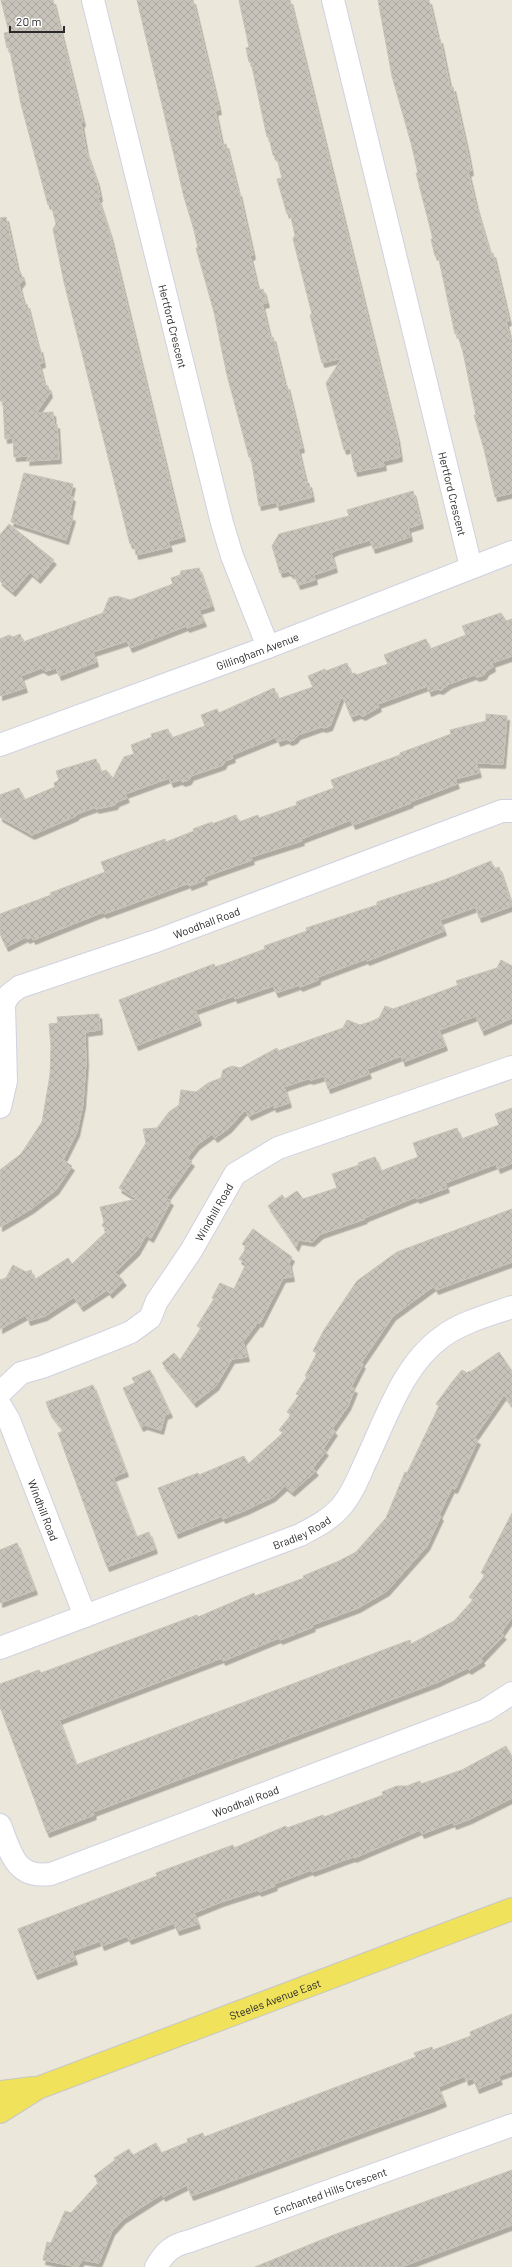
<svg xmlns="http://www.w3.org/2000/svg" width="512" height="2267" font-family="Barlow,sans-serif">
<defs>
<pattern id="building-cross-hatch" width="8" height="8" patternUnits="userSpaceOnUse"><rect width="8" height="8" fill="#c7c3ba"/><path d="M0 0l8 8M0 8l8-8" fill="none" stroke="#aba8a0"/></pattern>
<filter id="shadow"><feDropShadow dx="2.5" dy="4.5" stdDeviation="0" flood-color="#0004"/></filter>
</defs>
<rect width="100%" height="100%" fill="#ebe7db"/>
<path fill="url(#building-cross-hatch)" stroke="#c7c3b5" filter="url(#shadow)" d="M1,0H53L83,122L81,123L86,151L97,182L100,197L98,198L110,235L183,537L168,541L170,547L136,555L134,544H130L64,282L53,229L56,224L51,204L48,205L21,104L9,47L7,48L4,33L9,32Z
M137,0H193L219,110L215,111L222,145L226,144L238,192H239L253,255L250,256L258,290L263,289L267,303L262,304L270,338L273,337L285,386L287,385L302,448L298,449L306,483H309L312,497L277,506L276,502L259,506L251,457H249L227,375L214,312L196,248H198L194,230L184,197Z
M239,0H290L397,437L400,457L383,461L384,466L355,472L350,448L344,450L326,383L342,358L322,363L310,315L312,314L293,239L295,235L290,213L287,214L277,179L282,178L277,158L273,155L269,137H267L251,62H249L246,48L249,47Z
M378,0H429L438,39H440L450,88L453,87L467,150L471,171L468,172L476,206L490,254L493,253L509,321L506,322L512,348V493L495,497L484,449L474,415H476L463,352L457,333L455,334L438,255L435,256L431,239H433L416,173H418L411,143L392,76Z
M6,217L18,272L21,273L23,280L19,285L24,305L27,304L38,348H40L43,363L39,364L44,384L48,386L50,393L36,413L53,412L54,425L57,424L59,459L27,461L28,456L14,457L13,438L5,439L3,401H0V218Z
M24,473L73,484L70,496L73,497L69,515L73,517L66,540L11,522Z
M413,491L421,524L408,528L410,537L373,549L370,540L337,550L331,553L335,568L314,575L315,580L298,585L294,574H291L289,571L280,573L272,546L279,534L349,516L347,510Z
M9,524L54,560L38,579L30,572L13,592L0,581V535Z
M199,568L212,606L199,610L204,622L187,628L186,626L130,648L127,641L93,652L96,662L59,676L56,668L46,671L41,668L21,676L25,688L0,696V639L9,635L13,637L20,634L23,642L103,613L109,598L117,596L130,600L173,584L171,578L180,575L181,571Z
M501,613L506,621L512,619V656L492,663L493,667L486,671L484,675L477,677L474,675L449,684L441,690L437,689L429,692L427,686L378,704L379,707L363,716L359,714L351,717L342,695L330,726L324,728L321,727L298,735L295,739L290,741L286,739L278,742L276,737L232,755L233,758L225,761L223,765L191,776L189,780L183,782L180,780L171,783L169,778L125,794L127,798L117,802L115,805L96,809V807L77,814L76,816L32,835L0,817V795L19,788L24,800L55,787L54,783L59,780L56,771L96,759L100,772L106,770L113,778L124,757L134,754L131,745L152,737L151,734L168,729L171,738L205,726L201,715L217,709L219,713L274,688L278,699L313,687L308,676L325,669L326,671L347,663L351,674L355,673L356,675L388,664L384,655L426,639L430,649L466,635L462,626Z
M486,714L507,716L503,764L476,763L479,773L455,779L457,784L410,802L411,803L353,825L351,820L301,839L302,841L251,857L252,860L204,877L205,880L189,886V883L104,914L103,912L33,940L32,937L27,939L26,937L6,947L0,934V914L51,895L50,893L105,872L101,862L165,839L166,842L194,831L193,829L212,822V824L236,815L239,822L258,815L259,818L297,805L296,802L334,788L331,780L400,755V753L451,734L450,730L486,721Z
M491,861L494,869L499,867L512,906L479,918L476,907L440,920L444,931L367,961L366,959L318,977V980L300,987L299,985L276,993L273,986L235,999L234,996L195,1010L199,1021L136,1046L119,1000L214,964L215,967L230,962L265,949L264,946L307,931L306,928L377,905V902L444,880Z
M501,960L512,966V1018L482,1031L476,1016L439,1030L445,1046L403,1062L401,1056L367,1069L369,1074L328,1089L324,1076L311,1080L308,1079L284,1087L289,1103L274,1108L273,1105L249,1116L245,1110L229,1128L215,1138L212,1134L197,1145L187,1158L192,1162L166,1198L171,1201L151,1238L146,1235L137,1251L115,1272L124,1281L110,1294L107,1290L81,1307L74,1297L45,1316L28,1321L26,1315L0,1329V1280L6,1278L13,1265L26,1272L31,1270L34,1280L68,1258L72,1264L108,1230L102,1226L104,1222L100,1207L137,1199L119,1188L146,1143L143,1129L157,1128L169,1112L179,1105L181,1090L196,1092L208,1083L221,1078L223,1070L232,1066L240,1068L277,1048L278,1051L343,1028L347,1020L360,1025L370,1022L379,1018L385,1006L393,1009L448,989L458,985L456,981L497,968Z
M99,1014L100,1030L85,1032L86,1062L83,1104L77,1132L63,1160L72,1166L56,1190L31,1209L0,1227V1170L21,1154L42,1122L50,1075L51,1046L49,1024L58,1023L57,1017Z
M512,1108V1163L498,1169L496,1164L445,1183L447,1188L417,1199L416,1197L364,1218L365,1219L321,1234L312,1242L299,1240L296,1247L268,1206L282,1195L285,1199L297,1191L303,1199L337,1188L332,1174L359,1165L358,1163L375,1157L381,1171L418,1157L413,1143L457,1128L461,1139L499,1125L495,1114Z
M512,1209V1262L436,1290L434,1286L393,1316L361,1363L363,1364L351,1387L355,1389L348,1406L332,1429L335,1431L323,1449L326,1451L313,1468L316,1471L292,1492L285,1486L273,1497L246,1510L223,1519L222,1516L176,1534L158,1488L198,1473L199,1475L244,1456L248,1464L283,1433L279,1430L291,1415L287,1412L299,1395L296,1394L307,1377L305,1376L317,1353L313,1351L324,1330L357,1281L397,1252Z
M253,1229L292,1257L289,1263L292,1277L283,1278L260,1323L258,1322L243,1342L247,1357L232,1359L216,1386L194,1403L162,1363L174,1353L180,1360L201,1328L197,1326L214,1299L212,1298L220,1283L234,1289L246,1264L239,1259L247,1247L242,1244Z
M499,1352L512,1371V1406L504,1395L474,1438L478,1440L455,1489L452,1488L439,1515L441,1516L427,1546L387,1591L358,1608L312,1625L313,1627L280,1640L279,1638L223,1661L222,1658L59,1720L76,1765L410,1640L411,1644L454,1621L473,1600L469,1597L485,1575L481,1573L512,1513V1617L501,1633L504,1635L481,1659L483,1661L469,1670L467,1668L438,1682L93,1812L94,1815L47,1833L0,1707V1684L39,1670L41,1673L197,1615L198,1617L254,1593L255,1596L304,1578L303,1576L339,1561L356,1552L386,1518L405,1472L407,1473L439,1406L436,1404L452,1382L462,1370L467,1373L469,1371L470,1372Z
M150,1370L170,1413L165,1415L161,1430L145,1425L141,1427L123,1388L135,1383L132,1378Z
M93,1385L126,1472L113,1477L136,1537L149,1532L155,1549L107,1567L58,1433L64,1431L50,1413L46,1402Z
M17,1543L35,1590L0,1603V1550Z
M506,1746L512,1757V1798L470,1819L454,1825L453,1822L422,1834L420,1830L354,1858L353,1857L312,1872L311,1870L274,1884L275,1886L259,1892L258,1890L221,1902L194,1913L198,1924L177,1931L174,1923L129,1940L127,1936L102,1946L100,1941L72,1951L75,1960L35,1975L18,1929L157,1876L156,1873L233,1845L234,1848L286,1826L287,1828L323,1815L324,1817L383,1795L382,1792L397,1786H407L420,1781L421,1784L462,1770Z
M512,2014V2071L498,2076L500,2080L477,2089L473,2078L466,2081L465,2076L438,2087L444,2102L432,2107L191,2196L187,2185L163,2197L162,2194L123,2219L112,2231L99,2263L82,2260L78,2267L43,2260L47,2242L51,2243L65,2211L71,2213L99,2182L94,2176L115,2160L114,2158L129,2149L133,2155L156,2143L161,2153L188,2142L187,2139L203,2133L204,2137L416,2057L414,2053L432,2047L433,2050L471,2036L470,2032Z
M512,2170V2225L401,2267H255L336,2234Z"/>
<g fill="none" stroke-linecap="round" stroke-linejoin="round">
<defs>
<g id="minor">
<path id="s1" d="M93,0L222,523L232,556L268,647"/>
<path id="s2" d="M333,0L471,567"/>
<path id="s3" d="M0,745L268,647L512,552"/>
<path id="s4" d="M0,1107L6,1081L4,1004L9,995L19,987L156,941L502,811H512"/>
<path id="s5" d="M0,1393L21,1373L42,1367L104,1343L131,1332L150,1318L157,1301L191,1251L235,1174L278,1148L512,1067"/>
<path id="s6" d="M0,1405L9,1420L85,1616"/>
<path id="s7" d="M0,1648L300,1535C315,1527 329,1520 340,1508C351,1496 358,1479 364,1465C385,1422 402,1365 442,1337C462,1322 489,1315 512,1307"/>
<path id="s8" d="M0,1825C11,1853 15,1879 51,1874L486,1710L512,1693"/>
<path id="s9" d="M156,2267C165,2251 173,2245 190,2241L512,2125"/>
</g>
<g id="major">
<path d="M0,2092L33,2088"/>
<path id="s10" d="M0,2112L38,2088L512,1909"/>
</g>
</defs>
<use href="#minor" stroke="#d0d1e2" stroke-width="24"/>
<use href="#major" stroke="#c7c7c7" stroke-width="24"/>
<use href="#minor" stroke="#fff" stroke-width="22"/>
<use href="#major" stroke="#f0e25b" stroke-width="22"/>
</g>
<g text-anchor="middle" dominant-baseline="central" stroke-width="3" stroke-linejoin="round" paint-order="stroke">
<g font-size="11" fill="#292929" stroke="#fff">
<text stroke="none"><textPath href="#s1" startOffset="336">Hertford Crescent</textPath></text>
<text stroke="none"><textPath href="#s2" startOffset="508">Hertford Crescent</textPath></text>
<text stroke="none"><textPath href="#s3" startOffset="274">Gillingham Avenue</textPath></text>
<text stroke="none"><textPath href="#s4" startOffset="325">Woodhall Road</textPath></text>
<text stroke="none"><textPath href="#s5" startOffset="294">Windhill Road</textPath></text>
<text stroke="none"><textPath href="#s6" startOffset="114">Windhill Road</textPath></text>
<text stroke="none"><textPath href="#s7" startOffset="323">Bradley Road</textPath></text>
<text stroke="none"><textPath href="#s8" startOffset="287">Woodhall Road</textPath></text>
<text stroke="none"><textPath href="#s10" startOffset="298">Steeles Avenue East</textPath></text>
<text stroke="none"><textPath href="#s9" startOffset="193">Enchanted Hills Crescent</textPath></text>
</g>
</g>
<path d="M10 26v6h54v-6" fill="none" stroke="#292929" stroke-width="2"/>
<text x="16" y="26" font-size="12" fill="#292929" stroke="#ffffff" stroke-width="3" paint-order="stroke">20 m</text>
</svg>
